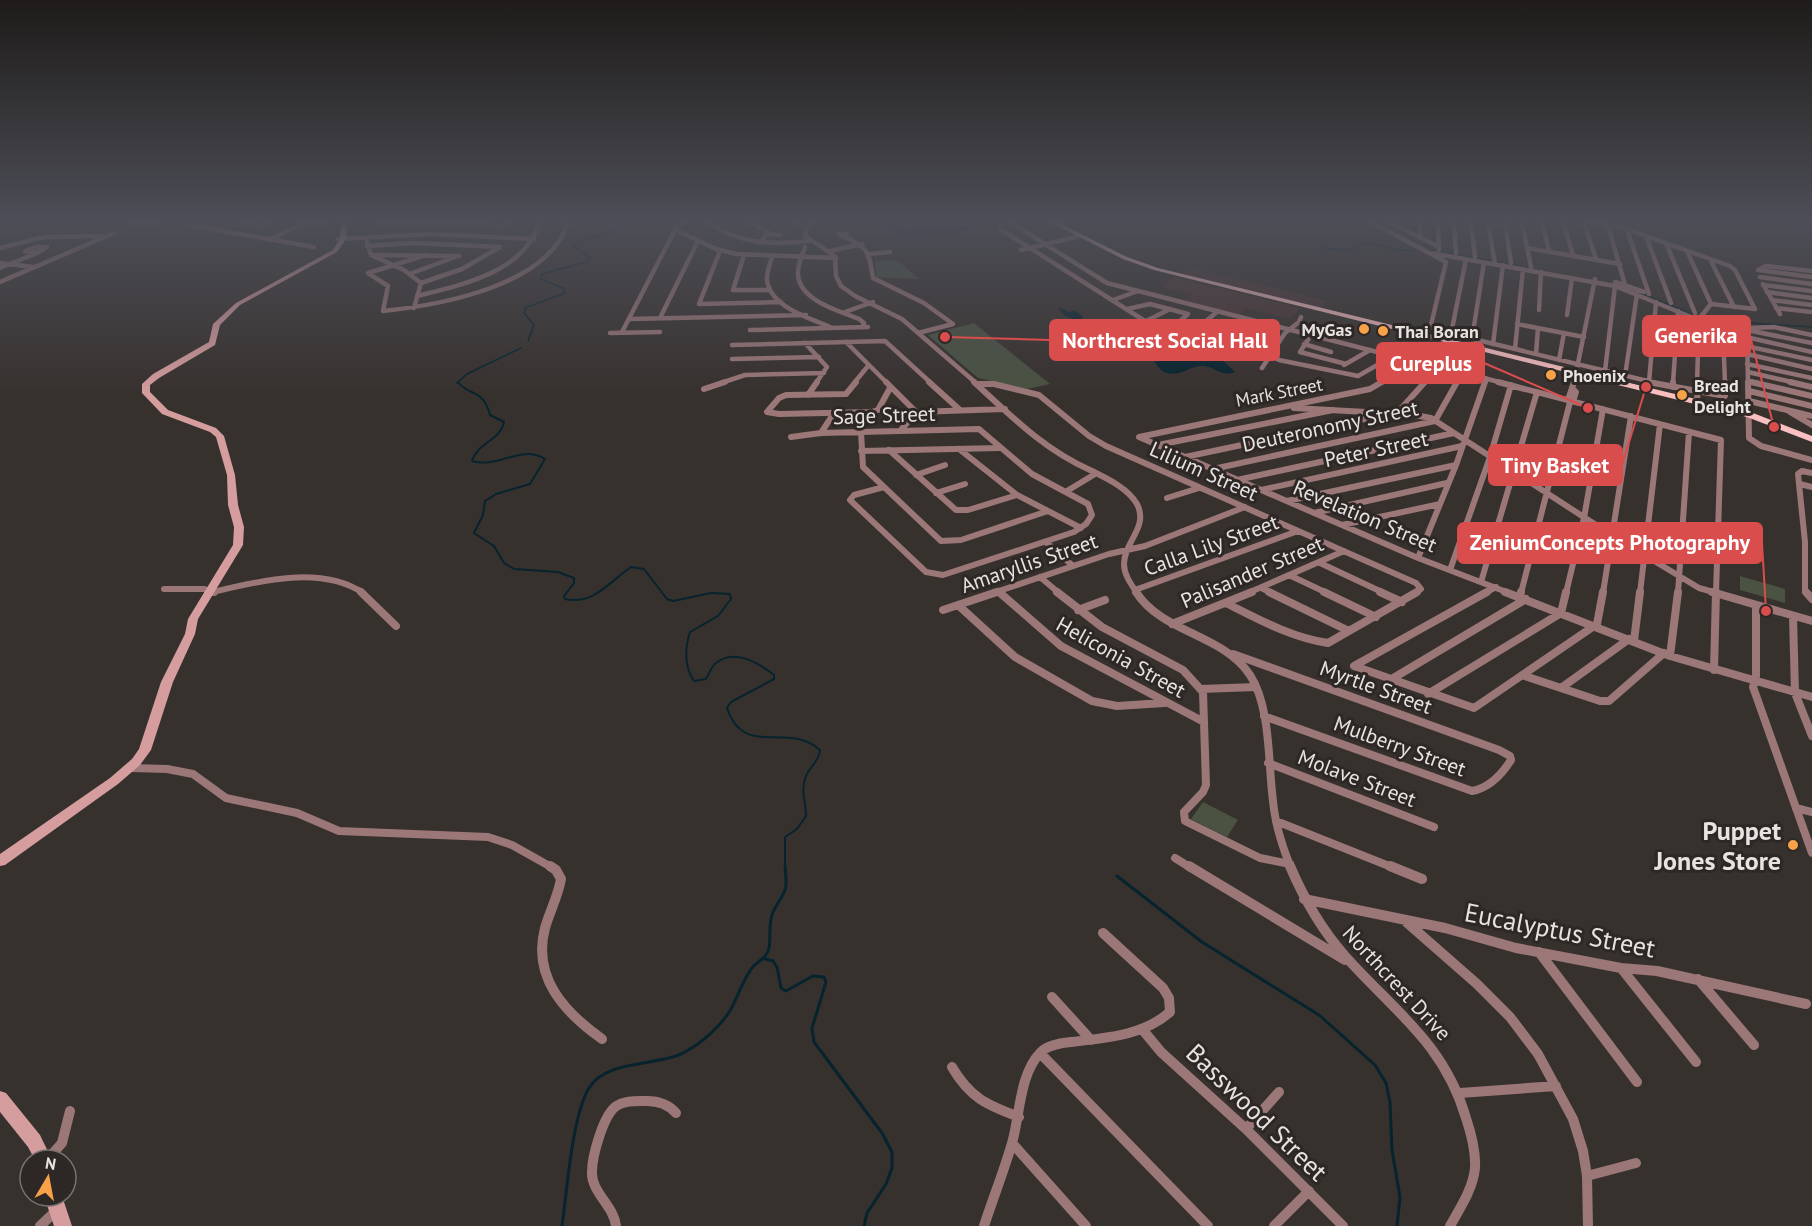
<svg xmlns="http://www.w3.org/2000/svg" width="1812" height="1226" font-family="'PT Sans',sans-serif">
<rect width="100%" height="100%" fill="#37312e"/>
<path fill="#493434" d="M1192,268L1327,301L1320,308L1183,274Z
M1173,277L1300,308L1290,319L1246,308L1239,315L1185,301L1192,294L1161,287Z"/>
<path fill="#4a5242" d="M875,260L898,261L919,279L876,277Z
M974,323L1050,384L1027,389L978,378L928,335Z
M1740,576L1785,589V603L1740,590Z
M1203,802L1238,820L1227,837L1191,819Z"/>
<path fill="#06232e" d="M886,224L895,225L905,231L937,228L943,226L972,227L954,234L901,236L890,227L878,225Z
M1058,307L1069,312L1075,310L1082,316L1084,325L1115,331L1136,345L1151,342L1159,343L1160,345L1156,348L1163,356L1170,358L1198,353L1218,356L1235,372C1222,377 1216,368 1204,366C1190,365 1181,377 1167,373C1159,371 1157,363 1151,358L1119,353L1116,349L1113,338C1099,329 1079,336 1075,320L1064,315Z"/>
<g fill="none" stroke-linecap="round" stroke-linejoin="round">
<path stroke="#06232e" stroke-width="1.5" d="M1771,222L1812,229
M1323,248L1346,250L1367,243L1399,250H1413
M1430,250L1492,261
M1497,262L1529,268
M1638,292L1698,317
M1703,319L1732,329L1749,323L1812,327
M528,341L534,325L524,313L525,308L565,293L563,288L541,279L542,274L587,262L590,257L573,246L579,241L617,230L620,226L615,222
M457,383L467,374L521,348"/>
<path stroke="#06232e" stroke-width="2" d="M458,382C468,396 483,388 490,415L504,422C500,441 477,443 472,461C498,469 521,444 545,459L530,484L496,494L485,501L483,515L474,533L494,546L504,563L514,569L558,572L574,578V583L564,596L565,599C594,605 609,582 631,567L644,569L667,599L673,601L711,593L730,594L731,599L718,616L690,632C685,648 684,666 694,681L706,679C709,674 711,667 716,663C734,648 759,663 774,675V679L731,702L727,708C744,759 788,721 820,750C819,762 810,766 806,776C800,790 806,802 806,816L797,829L785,837V868"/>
<path stroke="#06232e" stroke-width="3" d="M1117,876L1202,942L1319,1015L1375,1065L1386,1083L1390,1102L1392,1150L1400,1197L1397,1226
M765,959L773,961L777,967L781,988L786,991L813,976L824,977L826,982L812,1028L814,1042L882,1133L892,1152V1168L886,1184L867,1213L864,1226
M562,1226C567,1191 572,1116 589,1088C606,1059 658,1067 685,1052C703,1042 721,1026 731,1009C738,996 743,980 752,968C758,960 766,960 769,948C771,937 768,923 773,912C785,888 788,896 785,866"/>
<path stroke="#9b7778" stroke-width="4.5" d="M128,222L144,225L156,222
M240,222L262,226L271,222
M379,222V225L438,223L507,226L510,222
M708,222C739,244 771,245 808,241
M750,222L768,232L760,243
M795,222L798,223
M817,222L807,227L805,236L835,256L836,276L841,286L855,296L902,319L976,383
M1010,222L1107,283L1393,356
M1371,222L1446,262L1431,325L1436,330L1656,383
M1389,222L1439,247
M1420,222L1421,238
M1438,222L1439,250
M1454,222L1456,253
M1471,222L1475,257
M1488,222L1495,264
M1505,222L1511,263
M1522,222L1531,267
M1542,222L1549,251
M1563,222L1573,255
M1584,222L1596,259
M1585,222L1624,228L1730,266L1735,270L1755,309L1711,304
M189,225L314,247
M1608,225L1625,285
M1000,229L1145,321L1171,329
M676,230L716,249L737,254L836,258
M1627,230L1649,294
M767,234L780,235
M845,236L847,234H839C866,247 869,248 873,278L924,303L953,324L918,333
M1646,236L1671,303
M338,239L431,234L534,239
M269,240L300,225L326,222
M367,242L371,255L404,270L421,283L414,308
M1666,243L1695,313
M367,246L414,243L500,247
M36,247H47L37,253L25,251Z
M805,247C802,256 797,266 798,275C800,301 840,311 859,319L864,323L863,326
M0,248L44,237L101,236
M1527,248L1620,264
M1021,250L1080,236
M720,251L699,304L781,302
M830,251L862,244
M1687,251L1711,304L1699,319L1697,383
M1431,253L1615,286L1716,327L1723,332L1725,383
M869,254L890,252
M374,255L459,256
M426,255L368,273L388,286L383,311C440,305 549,286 568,222
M744,255L733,290H770
M772,257C770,264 766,273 767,280C770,307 810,318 830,327
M1710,259L1734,307
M0,263L33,267
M0,268L37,253
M1758,270L1766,266L1812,271
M1758,270L1812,277
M412,273L455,257
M1760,277L1812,284
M0,282L114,233
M1615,282L1644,292
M421,283L462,269L500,247
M1763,284L1780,314
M1763,285L1812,291
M1767,292L1812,298
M417,296C461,285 526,272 539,222
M1113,300L1138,291
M1772,300L1812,305
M1776,308L1812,312
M1127,309L1150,304L1188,314L1164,335
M1539,310L1541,272
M845,312L873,302
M1567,315L1572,278
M660,318L698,241
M629,319L806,315
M1146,321L1170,309
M1517,324L1584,337
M1750,328L1774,327L1812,335
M750,330L868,327
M1747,330L1748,383
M1747,330L1812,343
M1148,331L1186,338L1218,311
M622,332L677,226L685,223
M610,333L660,332
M1451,334L1466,259
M1311,335L1300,352L1346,364
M1746,337L1812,352
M1472,339L1484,262
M846,342L887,383
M805,343L827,367L816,383
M1304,344L1331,352
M1493,344L1503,265
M732,345L885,341L931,383
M1746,346L1812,360
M1515,349L1523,269
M1536,354L1538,328
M1747,354L1812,369
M1272,356L1279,360L1358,376L1393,356
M732,359L819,357
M1559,360L1564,333
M1747,364L1812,378
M1344,365L1370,350
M1262,368L1285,333L1299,322L1301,317
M1605,371L1615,286
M1748,372L1796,383
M1625,376L1637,294
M1748,381L1758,383
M1649,382L1656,302
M721,383L745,375L824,373
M854,383L868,366
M1380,383L1418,361L1503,383
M1424,383L1439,366
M1456,383L1462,372
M1484,383L1486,378
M1574,383L1595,279
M1673,383L1678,311"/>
<path stroke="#9b7778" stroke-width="6" d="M856,382L846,394L786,395L779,398L767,412L779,414L872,412L878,410L890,388
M886,382L916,412
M929,382L960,410
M974,382C1010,415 1044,450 1090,470C1106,478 1128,488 1137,504C1149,527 1124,542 1124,564C1124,575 1131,584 1137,593
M1498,382L1721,440L1716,593
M1648,382L1725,396V382
M1748,382L1749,438L1761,446L1812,460
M1751,382L1812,396
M1790,382L1812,387
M977,384H994L1039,395L1089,436L1106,446L1416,583L1421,589L1415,593
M1673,387V382
M704,389L725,382
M1749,391L1812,406
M808,395L817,382
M1749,401L1812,416
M1570,402L1568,400L1574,382
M1697,403L1698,382
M1294,408L1384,413
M916,412L1005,409
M1398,412L1431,418L1613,536L1699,588L1717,593
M1790,412L1812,425
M901,430L916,412
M861,432L863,467L941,541L961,540L1048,511
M821,433L834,413
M791,437L821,433L979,429L1032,474L1088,504L1092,515L1086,524L1074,532L943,575L926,572L850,500L854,495L884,487
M1139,437L1370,389L1382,382
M1139,437L1418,558L1509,593
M1158,445L1333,410
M959,449L1017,495L1081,528
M889,450L956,510H968L1017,495
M861,451L1000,448
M1185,457L1398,412L1425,382
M1213,469L1435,421L1457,382
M916,475L945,465
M1237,480L1454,433
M1800,484L1812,487
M1261,490L1462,446
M1067,491L1095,474
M936,493L965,484
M1167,498L1199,488
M1287,501L1456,465
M1314,513L1447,483
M1342,525L1440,504
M1046,542L1073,566
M1418,558L1456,465L1485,382
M1320,563L1384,593
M1450,570L1490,457L1511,385
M1289,575L1327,593
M1040,577L1059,593
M1481,582L1537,392
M1261,588L1272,593
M164,589H205L209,593C255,582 320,564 363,593
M1135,590L1298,531
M998,591L1001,593
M993,593L1109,554L1145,546L1245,507
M1248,593L1344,551
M1485,593L1496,587
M1521,593L1570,402L1573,401L1576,392L1573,389
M1566,593L1584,518L1603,409
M1603,593L1631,416
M1640,593L1660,424
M1678,593L1689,432
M1807,593L1805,591V542L1798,474L1802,471L1812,473"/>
<path stroke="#9b7778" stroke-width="8" d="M208,592H214
M361,592L396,626
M999,592L1061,646L1204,722
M1057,592L1102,627L1183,670L1203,692L1206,785L1203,792L1184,812L1185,821L1260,858L1290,864
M1136,592C1162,633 1223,634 1250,675C1271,707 1268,764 1273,801C1275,824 1282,846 1291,868
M1269,592L1349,631
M1324,592L1376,617
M1380,592L1402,602
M1487,592L1354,666L1474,708L1597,624L1603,592
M1505,592L1670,656L1812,697
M1712,592L1812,621
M1806,592L1812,599
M1520,597L1521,592
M1226,603C1258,619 1292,638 1328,643L1417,592
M958,605L1015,657L1092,701L1117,706L1164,703
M1756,605V676L1753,687L1812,853
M943,610L997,592
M1078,610L1105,600
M1793,616L1795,693L1812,736
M1172,624L1252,592
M1634,641L1640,592
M1233,654L1499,750L1510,756L1511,760C1502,774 1489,788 1472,791L1264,716
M1670,656L1678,592
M1714,670L1716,592
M1522,675L1600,701H1609L1664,653
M1390,680L1526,599
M1561,688L1629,639
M1201,689L1256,687
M1428,694L1561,613L1566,592
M1268,763L1434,827
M131,768L167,769L193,774L226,798L297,813L339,831L488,837L512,845L553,868
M1796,808L1812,812
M1276,821L1394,868
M1175,858L1191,868"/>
<path stroke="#9b7778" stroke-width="10" d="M550,866L556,870L561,879C558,896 550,911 545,928C532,977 564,1012 602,1039
M1189,866L1345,960
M1290,866C1304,899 1321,929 1345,956C1394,1011 1444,1043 1466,1118C1471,1133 1476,1151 1475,1168C1473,1189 1460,1208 1450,1226
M1390,866L1422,879
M1304,899L1445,928L1516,948L1621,968L1657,971L1806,1004
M1404,920L1477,984L1510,1017L1538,1054L1573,1119L1583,1151L1587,1176L1588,1226
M1539,952L1637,1082
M1621,968L1696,1062
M1698,979L1754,1045
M1052,997L1091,1040
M1142,1029L1161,1052L1246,1129L1343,1226
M1040,1053L1208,1226
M952,1067C970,1098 987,1105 1019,1117
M1460,1093L1556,1086
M1246,1129L1279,1092
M1012,1143L1086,1226
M47,1160L62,1143L70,1111
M1587,1176L1636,1163
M40,1226L57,1210
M616,1226C614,1206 591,1192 592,1172C592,1156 603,1117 615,1107C624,1100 637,1101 647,1101C659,1101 668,1104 676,1113
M984,1226C993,1198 1004,1171 1012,1143C1020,1116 1019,1074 1041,1052C1048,1045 1061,1043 1071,1042C1105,1038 1143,1036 1170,1012L1169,998L1163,988L1103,933
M1274,1226L1309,1191"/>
<path fill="#d69d9f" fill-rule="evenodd" d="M341,222H347L346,239L337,252L240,305L220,325L215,345L159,378L150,385V392L168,410L216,428L224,436L235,475L238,505L244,527L243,545L198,619L195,634L173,682L151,750L140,765L118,784L5,865L0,866V854L110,778L132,759L139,749L161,682L185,634L188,619L233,545L234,527L228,505L227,475L216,437L210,432L162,414L142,393V384L153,374L209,342L213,324L236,303L333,250L340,239Z
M0,1091L6,1093L40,1135L52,1160H35L28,1147L0,1112Z
M44,1196H62L72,1226H54Z"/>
<path fill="#fabfc1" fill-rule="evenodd" d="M1050,222H1057L1127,257L1158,268L1753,413L1812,436V442L1747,417L1154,270L1123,259Z"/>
</g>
<linearGradient id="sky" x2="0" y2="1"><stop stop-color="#1e1b19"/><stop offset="0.56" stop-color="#4d4e57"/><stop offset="1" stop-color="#4d4e57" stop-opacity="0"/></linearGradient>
<rect width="1812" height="394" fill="url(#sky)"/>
<g fill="#f7a149" stroke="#2d2725" stroke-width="2">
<circle cx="1364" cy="329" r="6"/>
<circle cx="1383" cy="331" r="6"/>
<circle cx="1551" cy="375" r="6"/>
<circle cx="1682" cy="395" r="6"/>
<circle cx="1793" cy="845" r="6"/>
</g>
<g text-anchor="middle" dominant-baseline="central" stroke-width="6" stroke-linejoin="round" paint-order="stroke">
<g font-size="18" font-weight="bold" fill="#e7e3e1" stroke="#2d2725" text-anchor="start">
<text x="1352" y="329" text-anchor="end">MyGas</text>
<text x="1395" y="331">Thai Boran</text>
<text x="1563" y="375">Phoenix</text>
<text x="1694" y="385">Bread<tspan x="1694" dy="21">Delight</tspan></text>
</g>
<g font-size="18" fill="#e7e3e1" stroke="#2d2725">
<text transform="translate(1279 392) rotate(-11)">Mark Street</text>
</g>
<g font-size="21" fill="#e7e3e1" stroke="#2d2725">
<text transform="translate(884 415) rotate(-2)">Sage Street</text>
<text transform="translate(1330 426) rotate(-12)">Deuteronomy Street</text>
<text transform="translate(1376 449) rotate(-12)">Peter Street</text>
<text transform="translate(1204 471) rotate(24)">Lilium Street</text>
<text transform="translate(1365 516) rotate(23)">Revelation Street</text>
<text transform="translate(1211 545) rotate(-20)">Calla Lily Street</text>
<text transform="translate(1029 563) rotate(-19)">Amaryllis Street</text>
<text transform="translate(1252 572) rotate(-23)">Palisander Street</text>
<text transform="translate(1121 657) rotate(29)">Heliconia Street</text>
<text transform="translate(1376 687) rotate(20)">Myrtle Street</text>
<text transform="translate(1400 746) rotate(20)">Mulberry Street</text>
<text transform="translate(1357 778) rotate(21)">Molave Street</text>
<text transform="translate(1397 983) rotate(47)">Northcrest Drive</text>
</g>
<g font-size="26" font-weight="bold" fill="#e7e3e1" stroke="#2d2725" text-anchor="end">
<text x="1781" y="830">Puppet<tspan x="1781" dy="30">Jones Store</tspan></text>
</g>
<g font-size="26" fill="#e7e3e1" stroke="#2d2725">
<text transform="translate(1560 930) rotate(11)">Eucalyptus Street</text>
<text transform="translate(1257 1112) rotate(44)">Basswood Street</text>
</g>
</g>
<path fill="none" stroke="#d94d4d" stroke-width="2" d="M1774 427L1750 336M945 337L1050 340M1588 408L1484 363M1646 387L1622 465M1766 611L1762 543"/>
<g fill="#d94d4d" stroke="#2d2725" stroke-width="2">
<circle cx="1774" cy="427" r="6"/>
<circle cx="945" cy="337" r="6"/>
<circle cx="1588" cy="408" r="6"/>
<circle cx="1646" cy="387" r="6"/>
<circle cx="1766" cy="611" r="6"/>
</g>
<g fill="#d94d4d" stroke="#d94d4d" stroke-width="2">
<rect x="1643" y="316" width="107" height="40" rx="6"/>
<rect x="1050" y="320" width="229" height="40" rx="6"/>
<rect x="1377" y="343" width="107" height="40" rx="6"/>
<rect x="1489" y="445" width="133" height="40" rx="6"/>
<rect x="1458" y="523" width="304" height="40" rx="6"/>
</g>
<g font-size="22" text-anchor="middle" font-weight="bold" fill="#fff">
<text x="1696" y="343">Generika</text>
<text x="1165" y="348">Northcrest Social Hall</text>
<text x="1431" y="371">Cureplus</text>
<text x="1555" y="473">Tiny Basket</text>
<text x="1610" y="550">ZeniumConcepts Photography</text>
</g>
<g transform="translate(48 1178) rotate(10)"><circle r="28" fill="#2d2725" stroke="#777270" stroke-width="1.5"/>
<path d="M0-4.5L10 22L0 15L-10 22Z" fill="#f7a149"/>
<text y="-9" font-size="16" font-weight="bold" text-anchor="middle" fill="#e7e3e1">N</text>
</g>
</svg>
